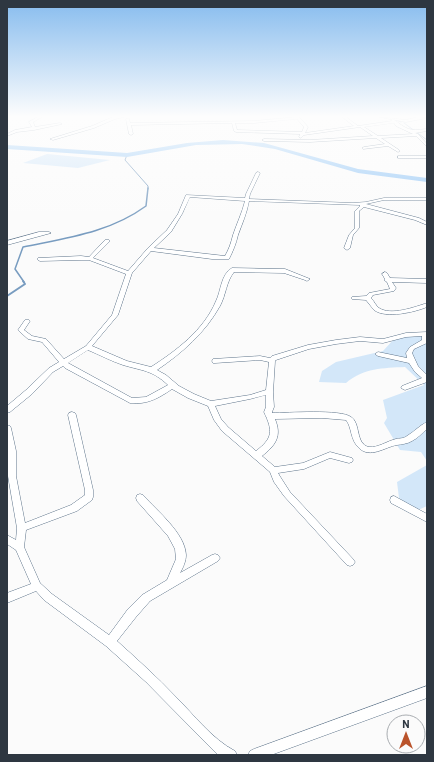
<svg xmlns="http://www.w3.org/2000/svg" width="434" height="762" font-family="Barlow,sans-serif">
<rect width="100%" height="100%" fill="#fbfbfb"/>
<path fill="#d3e7f9" d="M47,154L110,160L78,168L23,163Z
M427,333V461L421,452L400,450L384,423L387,418L383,400L424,385L405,367C383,368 364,368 346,383L319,382L322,371L336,362L383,351L394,339L414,334Z
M427,465V506L416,511L399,498L397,482Z"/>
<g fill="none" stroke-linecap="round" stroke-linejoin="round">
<path stroke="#789cc0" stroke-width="1" d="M394,119L401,122
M404,123L427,140
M127,155L125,160L148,186V189"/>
<path stroke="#789cc0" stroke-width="1.5" d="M24,282L15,269L23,247C66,238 109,233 146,206L148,188"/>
<path stroke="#789cc0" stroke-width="2" d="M7,296L25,284L23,281"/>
<path fill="#97c8f6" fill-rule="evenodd" d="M223,140L264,143L358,169L427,178V182L358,173L275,149L242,144L196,145L127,157L7,149V145L127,153L187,143Z"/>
<defs>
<path id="minor" d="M38,117H42L33,122L35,127L60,123L62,124L34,130L17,132L7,136V134L15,130L32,127L29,122Z
M113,117H124L115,119L94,128L53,140L50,139L92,126Z
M299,117L308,127L305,133L354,126L342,117H346L358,126L392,121L391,120L393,119C408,130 408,131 427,129V131L415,133L418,134L427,144V147L416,136L381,138L399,150L400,151L398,152L388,146L363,149L362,148L364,147L385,144L376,138L310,142L264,141L262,140L264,139L310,140L373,136L360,127L304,135L301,138L299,137L300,134L236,132L234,131L232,123L131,125L133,134L131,135L129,134L126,119L129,118L130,123L254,121ZM297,119L304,127L302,132L237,130L235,123H254ZM394,123L396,126L413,134L378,136L364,127Z
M398,156H427V158H398Z
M258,172L260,173L250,194L249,199L353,203L366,202L384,198H427V200H384L366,204L419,218L427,222V225L415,220L364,207L359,211V228L353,235L350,248L347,250L344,248L349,235L355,228V211L360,206V205L249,201C247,213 242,224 238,235C236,244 233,251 229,259H212L151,251L132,273L118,315L92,346L127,361L151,367C176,351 204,330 216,301C221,291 221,274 232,268L285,269L310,279L307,281L305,280L284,273L234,272C226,282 226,295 220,306C205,333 182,353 157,370L166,375L179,386L194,394L211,401L250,395L266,390L269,362L260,360L215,363H213L212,361L213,359L260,356L270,358L272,356L308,345L336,340L360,337L383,339L406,333L427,332V343L414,349L412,353L418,366L427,375V382L405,390L401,388L402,386L422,378L415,372L409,363L378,356L375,354L378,352L407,358L406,353L410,347L422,340V336L406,337L383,343L360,341L336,344L309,349L276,360L275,361L273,392L274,407L272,412V413C287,413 341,409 351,417C361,423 355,444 369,447C378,448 387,441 396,439C400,438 403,439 407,436C414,432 420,425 427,422V429C422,433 418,438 412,441C407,444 402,444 397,445C385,447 370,459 359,448C350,440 352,427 346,420L322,418L275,419C282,436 276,445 262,456L275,467L303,463L330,452L352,458L353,460L352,462L349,463L330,458L304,469L278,473L281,478L290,492L353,559L355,562L353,565L350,566L347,565L284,496L274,482L270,472L222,431L214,420L208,406L188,398L172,389C159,398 147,405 130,403L65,368L63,366L53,372L32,394L10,412L7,413V406L26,390L49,368L59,362L42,342L28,339L19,331L18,330L25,320H29L30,321L24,330L32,336L46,339L64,359L86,346L112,315L126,274L89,260H81L40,261L38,260V258L81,256L89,257L105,240H109V242L93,258L128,271L148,248L167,230L178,214L186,195L245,198L246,194L256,173ZM190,197L245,201C242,213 237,223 233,235C231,243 229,249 225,256L154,248L171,232L182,214ZM88,350C100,355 111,361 123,365C143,371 152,370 168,385L146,397L132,398L68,363ZM266,395V407L264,412C273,431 273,438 256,451L228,427L221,419L215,406L250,399Z
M39,232H49L51,233L7,245V241Z
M385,272L387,273L390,278L427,279V283L392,282L396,288L394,291L373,295L371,298C374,301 376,306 379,308C391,316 415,307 427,303V307C415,312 386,319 374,310C371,307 369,303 366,300L352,299V297L366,296L369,293L390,289L387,282L384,280L385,279L382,274Z
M72,412L75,413L76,415L93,490V497L92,500L77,511L26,530L24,547L40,583L52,594L109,635L128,609L142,595L167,580L176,559L175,549L168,536L137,501L136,498L137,495L140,494L143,495C157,511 185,533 186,555C186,561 183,568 180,573L212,555L215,554L218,555L220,558L218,561L150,601L136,617L117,641C137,659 157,677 176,697C194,715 212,739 235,751L237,755L217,754L146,682L106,646L44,600L36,591L7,603V593L31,584L16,550L7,544V535L16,540L17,528L8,476L7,425L10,426L11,428L16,451V476L25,523L71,505L85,495V490L68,415L69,413Z
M394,496L427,514V522L391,503L390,500L391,497Z
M427,686V698L271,755H248L250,751L254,749Z"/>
<path id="secondary" d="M380,117L406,120L418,117L427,118L406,122Z"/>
</defs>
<use href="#minor" stroke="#5f758b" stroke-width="1"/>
<use href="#secondary" stroke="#5f758b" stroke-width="1"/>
<use href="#minor" fill="#fff" fill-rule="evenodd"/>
<use href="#secondary" fill="#fff" fill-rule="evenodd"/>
</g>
<linearGradient id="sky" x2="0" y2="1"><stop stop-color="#87bcee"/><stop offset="0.52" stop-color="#fdfdfd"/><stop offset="1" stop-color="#fdfdfd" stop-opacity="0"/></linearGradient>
<rect width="434" height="224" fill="url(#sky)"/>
<rect width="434" height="762" fill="none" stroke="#2e3741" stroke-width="16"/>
<g transform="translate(406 734)"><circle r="19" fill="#fbfbfb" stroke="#a9adb1"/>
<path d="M0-3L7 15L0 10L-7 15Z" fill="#ba532b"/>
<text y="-6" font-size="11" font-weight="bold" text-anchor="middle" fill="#2e3741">N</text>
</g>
</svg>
